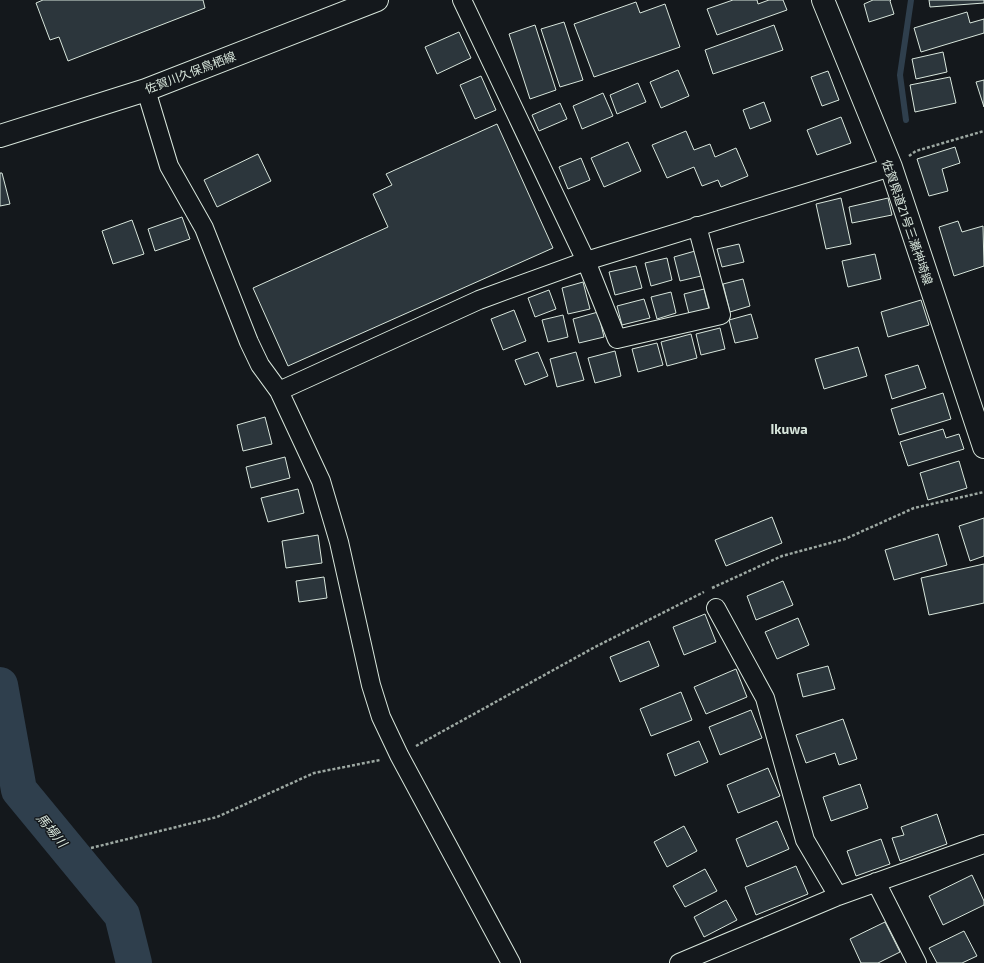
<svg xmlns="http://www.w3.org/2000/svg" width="984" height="963" font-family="'Exo 2','Noto Sans JP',sans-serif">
<rect width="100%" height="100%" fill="#14181c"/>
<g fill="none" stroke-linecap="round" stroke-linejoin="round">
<path stroke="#2f3f4d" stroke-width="6" d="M906,120L900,75L911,0"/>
<path stroke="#2f3f4d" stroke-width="36" d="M0,685L19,790L122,915L134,963"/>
</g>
<path fill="#2c363c" stroke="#d8e6dc" d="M43,0H203L205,8L68,61L59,37L50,40L36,3Z
M733,0H757L758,4L769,0H783L787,10L717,35L707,9Z
M873,0H891L890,1L894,14L869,22L864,4Z
M929,0H984V3L930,7Z
M636,2L640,13L665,4L680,47L594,77L574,24Z
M967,12L970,23L984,19V33L921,52L914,28Z
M564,22L583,80L560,87L541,29Z
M535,25L556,90L530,99L509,34Z
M774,25L783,50L713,74L705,50Z
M459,32L471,58L437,74L425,47Z
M943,52L947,72L916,79L912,59Z
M678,70L689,96L661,108L650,82Z
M828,71L839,100L822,106L811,77Z
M481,76L496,110L475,119L460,85Z
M950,77L956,103L915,112L910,85Z
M984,80V107L976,82Z
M638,83L646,102L617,114L610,95Z
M603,93L613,116L582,129L573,106Z
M764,102L771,121L750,129L743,110Z
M560,103L567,119L539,131L532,115Z
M841,117L851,143L817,155L807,130Z
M497,124L553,248L288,366L253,288L388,227L373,194L392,185L386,174Z
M686,131L694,150L710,144L715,157L736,148L748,176L721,187L718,180L702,186L694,167L667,178L652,145Z
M628,142L641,171L604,187L591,158Z
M955,147L960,163L942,169L948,191L929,196L917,159Z
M258,154L271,181L217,207L204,180Z
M581,158L590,180L568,189L559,167Z
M0,173H2L10,204L0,206Z
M841,198L851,244L826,249L816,204Z
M888,198L892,215L852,223L849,207Z
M182,217L190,239L155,251L148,229Z
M132,220L144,254L113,264L102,231Z
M958,221L962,232L983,226L984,266L954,276L939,227Z
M739,244L744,262L722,267L717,249Z
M695,251L701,276L680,281L674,257Z
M875,254L881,279L848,287L842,261Z
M667,258L672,280L651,286L645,263Z
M636,266L642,288L615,295L609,272Z
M743,279L750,306L730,312L723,284Z
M583,282L590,309L568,314L562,288Z
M704,289L709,309L689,314L684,294Z
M549,290L556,309L535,317L528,298Z
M671,292L676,313L657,319L651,297Z
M644,299L650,318L622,325L617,306Z
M921,300L929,325L888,337L881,312Z
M514,310L526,341L503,350L491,319Z
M598,312L604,337L579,343L573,319Z
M751,314L758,338L735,343L729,320Z
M563,315L568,337L548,342L542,320Z
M720,328L725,349L701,355L696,334Z
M691,334L697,358L667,366L661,342Z
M657,343L663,365L638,372L632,349Z
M858,347L867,376L824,389L815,359Z
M615,351L621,376L595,383L588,358Z
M538,352L548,376L525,385L515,360Z
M576,352L584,380L557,387L550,359Z
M918,365L926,388L892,399L885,375Z
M943,393L951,419L899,435L891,409Z
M265,417L272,444L243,451L237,425Z
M943,429L946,438L959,434L964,449L908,466L900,442Z
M285,457L290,478L251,488L246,467Z
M959,461L967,488L928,500L920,473Z
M298,489L304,513L268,522L261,498Z
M772,517L782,543L726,566L715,540Z
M984,518V556L970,561L959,526Z
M938,534L947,565L894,580L885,550Z
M318,535L322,563L286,568L282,541Z
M984,564V603L929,615L921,578Z
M324,577L327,598L299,602L296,581Z
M783,581L793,605L756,620L747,596Z
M705,614L716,642L684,655L673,627Z
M798,618L809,645L777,659L765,632Z
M649,641L659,666L620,682L610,657Z
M828,666L835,689L803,697L797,674Z
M736,669L747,697L706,714L694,687Z
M681,692L692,720L651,736L640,709Z
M751,710L762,738L720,755L709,727Z
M843,719L857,759L839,765L835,753L806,763L796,735Z
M699,741L708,762L675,776L667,754Z
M768,768L780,796L738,813L727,785Z
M860,784L868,808L831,821L823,797Z
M937,814L947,844L900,861L892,838L904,835L901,827Z
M777,821L789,849L747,867L736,839Z
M684,826L697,851L667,867L654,842Z
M881,839L890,864L856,876L847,851Z
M796,866L808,894L756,915L745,887Z
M705,869L717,891L685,907L673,886Z
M972,875L984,901V905L943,925L929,896Z
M726,900L737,920L704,937L694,917Z
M885,922L900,952L878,963H861L850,939Z
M964,931L977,956L962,963H937L929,948Z"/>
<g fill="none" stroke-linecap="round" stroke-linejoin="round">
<defs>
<path id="minor" d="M462,0L586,261L617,339L721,315L697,226
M146,90L169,166L204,228L249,342L260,365L279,391L321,481L339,542L371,685L381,717L399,755L511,963
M279,391L479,300L586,261L891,167
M716,608L765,698L805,840L838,896
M876,882L917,963
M679,963L838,896L984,844"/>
<path id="primary" d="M823,0L891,167L984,447
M0,136L146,90L377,0"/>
</defs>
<use href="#minor" stroke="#d8e6dc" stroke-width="20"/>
<use href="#primary" stroke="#d8e6dc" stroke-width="24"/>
<path stroke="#9da8a2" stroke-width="2.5" stroke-dasharray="3 2" stroke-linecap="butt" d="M909,156L916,151L984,131
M712,588L782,556L845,539L914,508L984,492
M416,746L595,647L704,592
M91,848L217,817L314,773L380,760"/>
<use href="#minor" stroke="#14181c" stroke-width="18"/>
<use href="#primary" stroke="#14181c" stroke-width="22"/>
</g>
<g text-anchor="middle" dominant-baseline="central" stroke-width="3" stroke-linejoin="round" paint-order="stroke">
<g font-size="12" fill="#d8e6dc" stroke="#14181c">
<text transform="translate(190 72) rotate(-21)">佐賀川久保鳥栖線</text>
<text transform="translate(908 222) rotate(71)">佐賀県道21号三瀬神埼線</text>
</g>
<g font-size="13" font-weight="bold" fill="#d8e6dc" stroke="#14181c">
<text x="789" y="429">Ikuwa</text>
</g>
<g font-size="13" font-style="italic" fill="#d8e6dc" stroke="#14181c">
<text transform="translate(52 830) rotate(51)">馬場川</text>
</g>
</g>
</svg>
